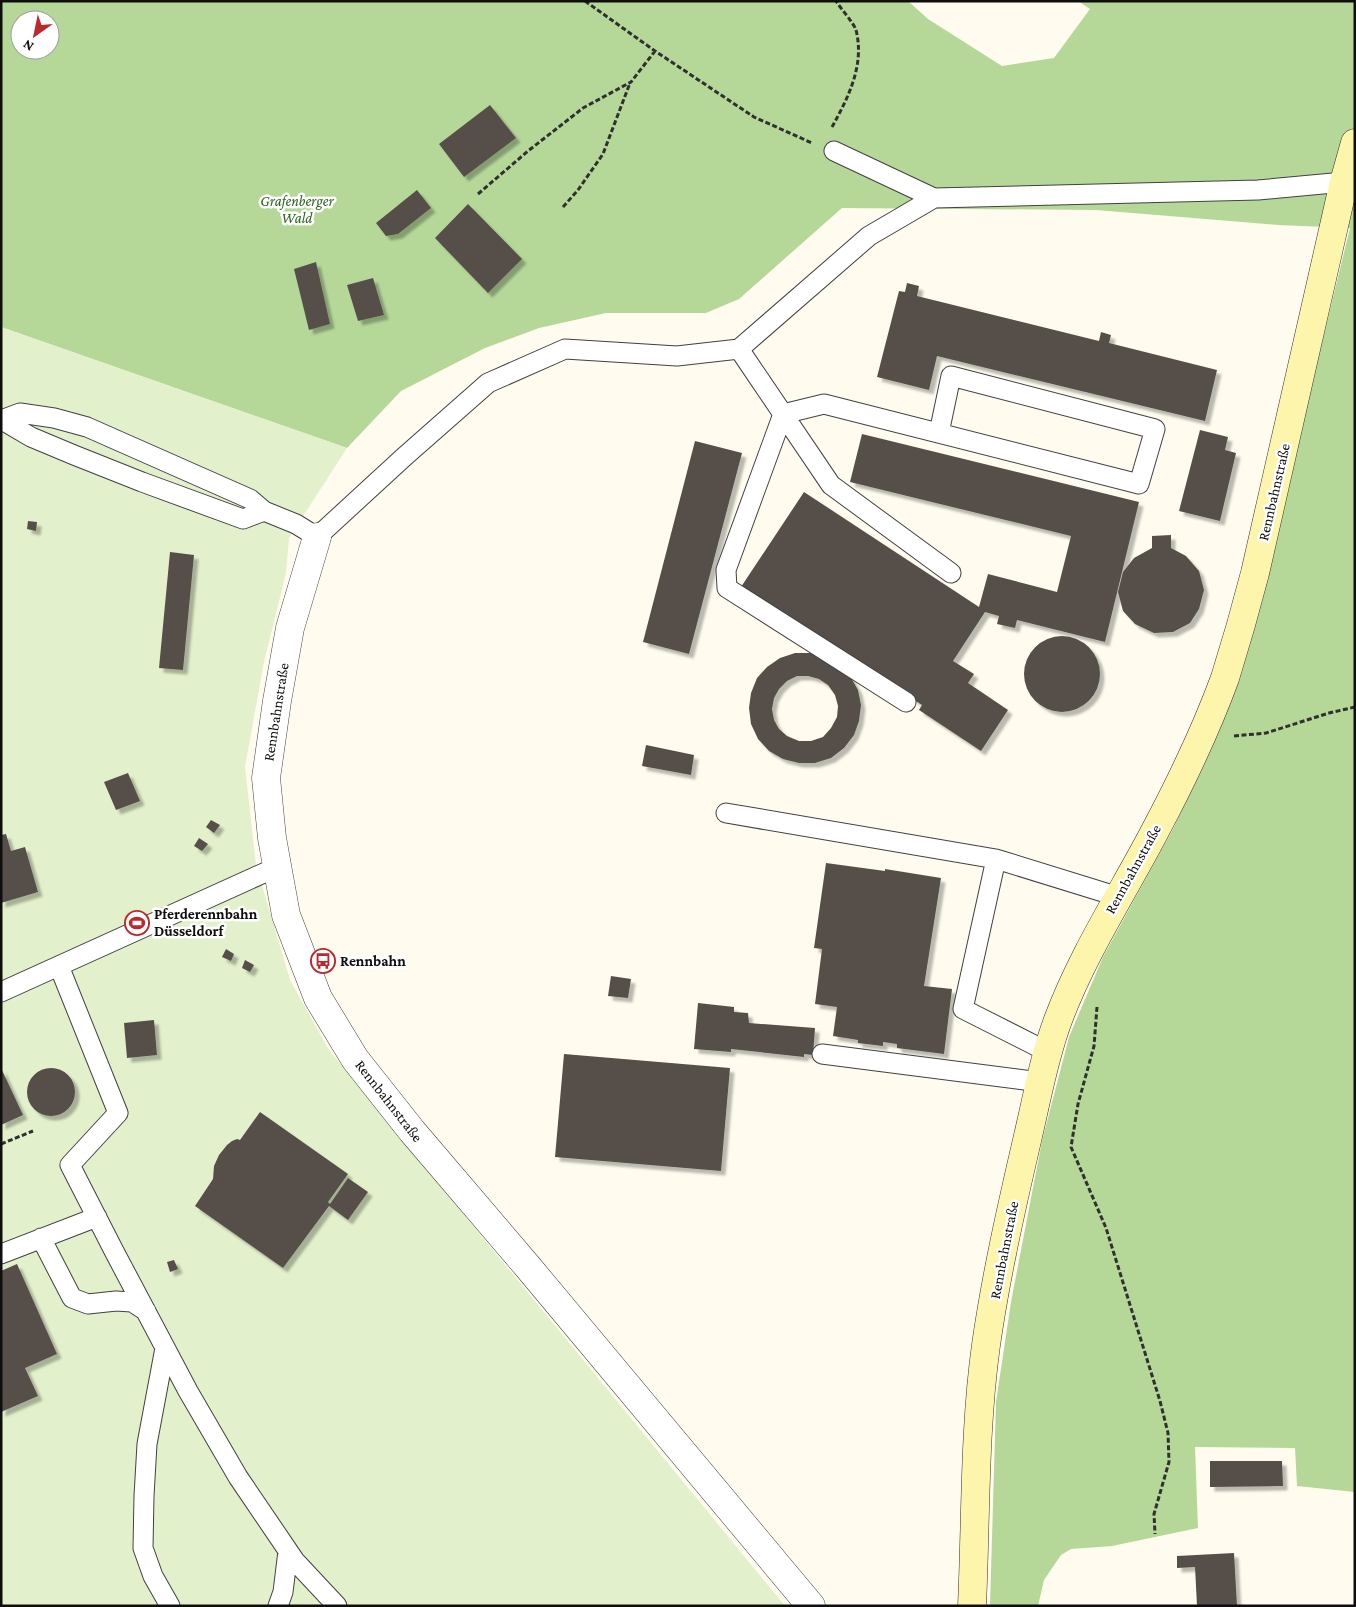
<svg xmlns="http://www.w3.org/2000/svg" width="1356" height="1607" font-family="'Crimson Pro',serif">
<defs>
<filter id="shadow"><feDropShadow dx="4.5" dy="4.5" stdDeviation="1" flood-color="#0004"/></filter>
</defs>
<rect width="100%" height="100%" fill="#fffcef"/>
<path fill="#b5d899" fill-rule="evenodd" d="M1,1H908L928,19L1002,66L1054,58L1090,9L1078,1H1355V1492L1297,1486L1295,1448L1195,1447L1198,1528L1112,1546L1071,1549L1061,1555L1044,1580L1038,1606H990L996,1402L1011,1302L1042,1141L1069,1037L1103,957L1173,829L1217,735L1232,694L1254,621L1350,228L1278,225L1096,210L842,208L739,299L706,313H606L539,328L485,348L401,391L347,448L1,327ZM20,20H50V50H20Z"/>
<path fill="#e2f0cb" d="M1,327L347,448L289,538L286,573L264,662L245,767L256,865L290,980L329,1050L785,1606H1Z"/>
<path fill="#564f4a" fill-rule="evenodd" filter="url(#shadow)" d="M490,105L516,138L464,177L439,144Z
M417,190L431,208L398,234L386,236L376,223Z
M468,204L522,259L488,293L435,238Z
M316,262L330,324L309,330L294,269Z
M373,278L384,315L358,321L347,285Z
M907,283L919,286L917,296L1099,341L1101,332L1111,335L1109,343L1217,370L1205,421L937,356L929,390L877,377L899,291L905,292Z
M1200,430L1228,437L1225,450L1236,453L1220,521L1179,511Z
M862,434L1139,502L1105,642L1017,620L1015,628L997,624L999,616L985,612L953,661L974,674L968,683L1008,710L981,751L919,710L922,705L741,587L804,492L979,607L988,574L1057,592L1071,536L850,482Z
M695,441L742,453L689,654L643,642Z
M28,521L37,522L36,531L27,529Z
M1171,535V548L1186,556L1199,571L1204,590L1199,609L1190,623L1173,632L1154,633L1135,624L1123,611L1118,592L1123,572L1134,558L1152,548V536Z
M170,552L194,555L183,670L159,668Z
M1024 674a38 38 0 1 1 76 0a38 38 0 1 1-76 0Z
M795,653H811L826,656L850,676L858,690L861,705L859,721L854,735L844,748L831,758L815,763H799L783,759L769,751L758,739L751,724L749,708L751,693L757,678L767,667L780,658ZM797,676H808L819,679L828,685L835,695L838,706L837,717L831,728L823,737L811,741H799L787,736L779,729L774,720L772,709L774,698L779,689L787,681Z
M646,745L694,755L691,775L642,766Z
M128,773L140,801L116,810L104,782Z
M211,820L220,825L214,833L206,827Z
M6,834L11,851L25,847L38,892L1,903V835Z
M199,838L208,844L202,851L194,846Z
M826,863L885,871V869L941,878L924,986L952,989L944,1054L897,1048V1044L883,1042V1046L858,1043V1040L833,1036L837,1007L815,1004L822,949L814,948Z
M226,949L234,954L231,961L222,957Z
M245,960L254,965L250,972L242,968Z
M611,976L631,979L628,998L608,996Z
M698,1003L734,1007V1012L748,1013L749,1023L815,1028L813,1055L804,1054V1057L731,1049V1052L694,1049Z
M154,1020L157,1055L127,1058L124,1023Z
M564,1054L730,1068L721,1171L555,1157Z
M27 1092a24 24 0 1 1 48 0a24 24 0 1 1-48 0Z
M1,1068L23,1115L1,1125Z
M260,1112L348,1174L328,1202L330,1204L348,1178L368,1192L348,1220L329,1206L283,1268L195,1206L213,1179L214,1166L219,1155L227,1145L232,1141L237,1139L240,1140Z
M174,1260L178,1269L170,1272L167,1262Z
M17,1264L57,1354L25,1368L38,1396L1,1412V1271Z
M1210,1461H1282L1283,1486L1210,1487Z
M1234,1553L1237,1606H1197L1195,1567L1177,1568V1556Z"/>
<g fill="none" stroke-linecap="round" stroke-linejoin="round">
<defs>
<path id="lane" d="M834,151L934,198L1258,190L1344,182
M934,198L869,236L739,349L831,485L951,573
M1,420L20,413L54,418L87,427L250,499L264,511L296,524L317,537L404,457L488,383L565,349L677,356L739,349
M2,420L31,437L74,455L142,482L243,519L264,511
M906,702L727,588L726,570L783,414L824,404L1139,484L1155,429L951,376L939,433
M726,813L996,859L1119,897
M996,859L963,1009L1048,1052
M59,966L118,1113L70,1165L114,1251L188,1391L238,1477L295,1561L337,1606
M1,992L277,867
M822,1054L1040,1082
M41,1238L72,1298L88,1304L116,1301L132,1302L146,1311
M1,1254L97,1217
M165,1348L147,1444L144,1496L143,1548L153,1576L170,1606
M278,1606L283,1592L288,1551"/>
<path id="street" d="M317,537L290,628L277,701L266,778L272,838L286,915L318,998L355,1059L412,1131L528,1267L811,1606"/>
<path id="secondary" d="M972,1606C976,1519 974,1431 986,1345C996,1275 1012,1205 1028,1136C1037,1098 1044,1057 1058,1020C1083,953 1122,894 1155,831C1181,782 1206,730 1225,678C1236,643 1246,608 1255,573L1344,182L1355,143"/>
</defs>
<use href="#lane" stroke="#414141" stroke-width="21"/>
<use href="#street" stroke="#414141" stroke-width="29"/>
<use href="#secondary" stroke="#303030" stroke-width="29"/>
<path stroke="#303030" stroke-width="3" stroke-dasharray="5 2.5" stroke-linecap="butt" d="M585,1L655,51L754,117L812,143
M832,127C848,98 865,65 856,30C853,22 841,9 836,1
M478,194L528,151L583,108L631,82L655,51
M563,207L578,190L603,154L630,83
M1234,736L1266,733L1329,713L1355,707
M1097,1007L1094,1046L1078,1104L1071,1147L1106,1228L1160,1401L1168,1433L1169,1462L1154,1514L1155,1534
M1,1144L33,1131"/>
<use href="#lane" stroke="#fff" stroke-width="19"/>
<use href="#street" stroke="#fff" stroke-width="28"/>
<use href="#secondary" stroke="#fdf5ac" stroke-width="28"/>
</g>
<defs>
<symbol id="stadium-ring" viewBox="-11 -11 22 22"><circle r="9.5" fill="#fff" stroke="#ba292e" stroke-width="1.5"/><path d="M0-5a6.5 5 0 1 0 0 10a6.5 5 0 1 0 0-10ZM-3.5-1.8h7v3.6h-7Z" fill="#ba292e"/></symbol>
<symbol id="bus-ring" viewBox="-11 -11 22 22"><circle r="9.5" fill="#fff" stroke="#ba292e" stroke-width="1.5"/><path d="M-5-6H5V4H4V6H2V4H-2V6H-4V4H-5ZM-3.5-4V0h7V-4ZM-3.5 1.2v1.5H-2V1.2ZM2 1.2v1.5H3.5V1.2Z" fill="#ba292e"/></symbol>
</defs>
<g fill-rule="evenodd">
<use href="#stadium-ring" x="123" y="909" width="28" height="28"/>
<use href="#bus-ring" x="309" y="947" width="28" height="28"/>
</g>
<g text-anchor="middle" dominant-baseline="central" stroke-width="5" stroke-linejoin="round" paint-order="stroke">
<g font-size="15" font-style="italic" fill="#2d6420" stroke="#fff">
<text x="297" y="201">Grafenberger<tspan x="297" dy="17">Wald</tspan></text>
</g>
<g font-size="15" fill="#0e0e0e" stroke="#fff">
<text transform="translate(1274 492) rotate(-77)">Rennbahnstraße</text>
<text transform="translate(276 712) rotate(-81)">Rennbahnstraße</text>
<text transform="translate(1133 869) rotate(-61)">Rennbahnstraße</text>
<text transform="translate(389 1101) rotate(52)">Rennbahnstraße</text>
<text transform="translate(1004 1250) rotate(-79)">Rennbahnstraße</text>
</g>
<g font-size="15" font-weight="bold" fill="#0e0e0e" stroke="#fff" text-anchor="start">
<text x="154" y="914">Pferderennbahn<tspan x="154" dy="17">Düsseldorf</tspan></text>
<text x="340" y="961">Rennbahn</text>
</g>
</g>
<rect width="1356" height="1607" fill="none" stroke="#0e0e0e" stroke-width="5"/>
<g transform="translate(35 35) rotate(213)"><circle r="24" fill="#ffffff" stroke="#9f9f9f"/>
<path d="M0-4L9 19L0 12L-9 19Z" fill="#ba292e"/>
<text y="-8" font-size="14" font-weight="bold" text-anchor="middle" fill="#0e0e0e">N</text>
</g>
</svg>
